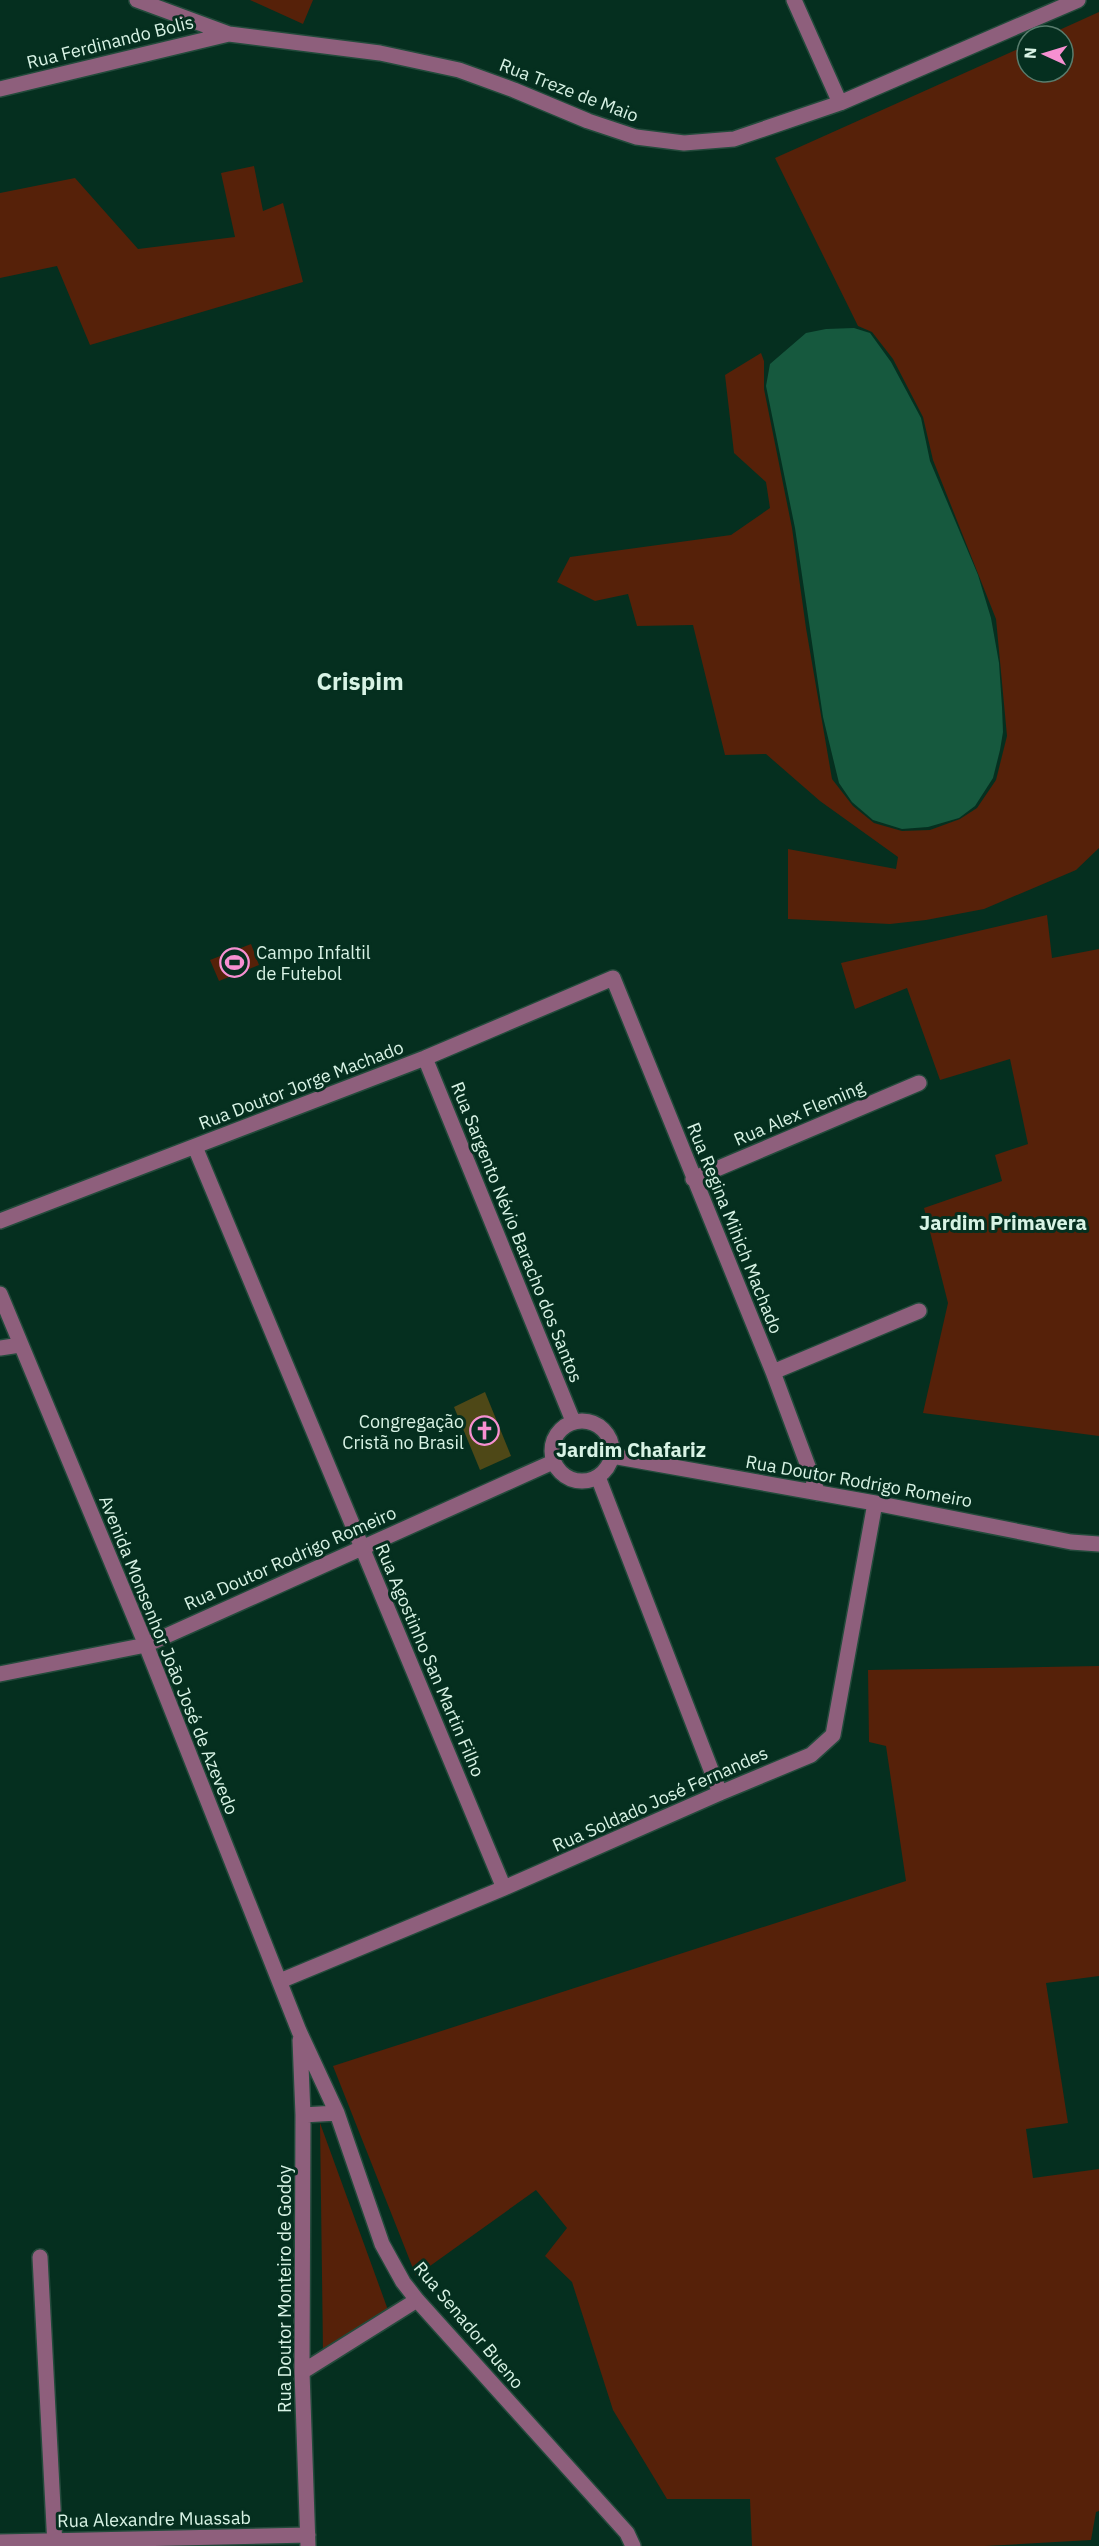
<svg xmlns="http://www.w3.org/2000/svg" width="1099" height="2546" font-family="'IBM Plex Sans',sans-serif">
<rect width="100%" height="100%" fill="#052f1f"/>
<path fill="#562109" d="M250,0H313L303,24Z
M1099,12V848L1076,870L984,909L926,920L890,924L788,919V849L896,869L898,857L820,801L766,754L725,755L693,625L637,626L628,594L595,601L557,582L570,557L731,535L770,508L766,482L734,453L725,375L761,353L764,361V389L792,528L806,628L832,779L853,806L874,823L902,831L930,830L960,819L977,808L996,780L1007,736L996,619L933,460L923,417L893,359L872,332L858,326L775,158L1027,45V72H1063V36H1046Z
M254,166L263,211L283,203L303,282L90,345L57,266L0,278V193L75,178L138,249L235,237L221,173Z
M1047,915L1052,958L1099,949V1436L923,1413L948,1303L924,1208L1002,1181L995,1155L1028,1144L1010,1059L940,1080L907,988L855,1009L841,963Z
M251,944L259,965L219,981L210,960Z
M1099,1666V1976L1046,1983L1068,2123L1026,2129L1033,2178L1099,2169V2511L1096,2512L1091,2540L985,2546H752L750,2499H667L613,2410L572,2282L545,2256L567,2228L536,2190L416,2276L333,2066L906,1881L886,1746L869,1742L868,1670Z
M320,2123L388,2310L323,2352Z"/>
<path fill="#16593e" d="M854,328L870,333L891,362L921,418L930,461L978,575L991,618L999,663L1002,707L1003,732L1000,750L993,778L975,806L959,818L928,827L902,829L873,820L852,802L839,783L823,717L795,528L766,386L770,364L806,333L826,329Z"/>
<path fill="#4e4817" d="M485,1392L511,1456L480,1470L454,1407Z"/>
<g fill="none" stroke-linecap="round" stroke-linejoin="round">
<defs>
<path id="minor" d="M137,0L229,34L380,53L459,70L514,90L588,121L636,137L684,143L734,139L840,103L1078,0
M794,0L840,103
M0,89L229,34
M425,1058L573,1421
M195,1147L504,1888
M693,1179L919,1083
M0,1221L425,1058L613,978L773,1372L818,1493
M0,1294L146,1645L299,2031L337,2113L382,2244L403,2282L417,2300L627,2533L633,2546
M0,1348L20,1345
M773,1372L919,1311
M552 1451a30 30 0 1 1 60 0a30 30 0 1 1-60 0Z
M612,1456L875,1503L1071,1542L1099,1544
M598,1477L720,1793
M0,1674L146,1645L553,1462
M280,1981L504,1888L720,1793L811,1755L833,1735L875,1503
M300,2040L303,2115L302,2372L308,2546
M303,2115L337,2113
M40,2257L55,2546
M302,2372L417,2300
M0,2542L308,2535"/>
</defs>
<use href="#minor" stroke="#234a3b" stroke-width="18"/>
<use href="#minor" stroke="#8e5f7c" stroke-width="15"/>
</g>
<defs>
<symbol id="stadium-ring" viewBox="-11 -11 22 22"><circle r="9.5" fill="#052f1f" stroke="#f690d1" stroke-width="1.5"/><path d="M0-5a6.5 5 0 1 0 0 10a6.5 5 0 1 0 0-10ZM-3.5-1.8h7v3.6h-7Z" fill="#f690d1"/></symbol>
<symbol id="church-ring" viewBox="-11 -11 22 22"><circle r="9.5" fill="#052f1f" stroke="#f690d1" stroke-width="1.5"/><path d="M-1.2-6h2.4v3.5h3.3v2.4h-3.3V6h-2.4V-.1h-3.3v-2.4h3.3Z" fill="#f690d1"/></symbol>
</defs>
<g fill-rule="evenodd">
<use href="#stadium-ring" x="218" y="946" width="33" height="33"/>
<use href="#church-ring" x="468" y="1414" width="33" height="33"/>
</g>
<g text-anchor="middle" dominant-baseline="central" stroke-width="6" stroke-linejoin="round" paint-order="stroke">
<g font-size="18" fill="#d8f3e5" stroke="#052f1f">
<text transform="translate(110 42) rotate(-14)">Rua Ferdinando Bolis</text>
<text transform="translate(569 90) rotate(21)">Rua Treze de Maio</text>
<text transform="translate(301 1085) rotate(-21)">Rua Doutor Jorge Machado</text>
<text transform="translate(799 1113) rotate(-23)">Rua Alex Fleming</text>
<text transform="translate(735 1228) rotate(68)">Rua Regina Mihich Machado</text>
<text transform="translate(517 1232) rotate(68)">Rua Sargento Névio Baracho dos Santos</text>
<text transform="translate(859 1481) rotate(10)">Rua Doutor Rodrigo Romeiro</text>
<text transform="translate(290 1558) rotate(-24)">Rua Doutor Rodrigo Romeiro</text>
<text transform="translate(169 1655) rotate(68)">Avenida Monsenhor João José de Azevedo</text>
<text transform="translate(430 1660) rotate(67)">Rua Agostinho San Martin Filho</text>
<text transform="translate(660 1799) rotate(-24)">Rua Soldado José Fernandes</text>
<text transform="translate(284 2289) rotate(-90)">Rua Doutor Monteiro de Godoy</text>
<text transform="translate(469 2325) rotate(50)">Rua Senador Bueno</text>
<text transform="translate(154 2519) rotate(-1)">Rua Alexandre Muassab</text>
</g>
<g font-size="18" fill="#d8f3e5" stroke="#052f1f" text-anchor="start">
<text x="256" y="952">Campo Infaltil<tspan x="256" dy="21">de Futebol</tspan></text>
<text x="464" y="1421" text-anchor="end">Congregação<tspan x="464" dy="21">Cristã no Brasil</tspan></text>
</g>
<g font-size="20" font-weight="bold" fill="#d8f3e5" stroke="#052f1f">
<text x="1003" y="1222">Jardim Primavera</text>
<text x="631" y="1449">Jardim Chafariz</text>
</g>
<g font-size="24" font-weight="bold" fill="#d8f3e5" stroke="#052f1f">
<text x="360" y="681">Crispim</text>
</g>
</g>
<g transform="translate(1045 54) rotate(274)"><circle r="28" fill="#052f1f" stroke="#597d6e" stroke-width="1.5"/>
<path d="M0-4.5L10 22L0 15L-10 22Z" fill="#f690d1"/>
<text y="-9" font-size="16" font-weight="bold" text-anchor="middle" fill="#d8f3e5">N</text>
</g>
</svg>
